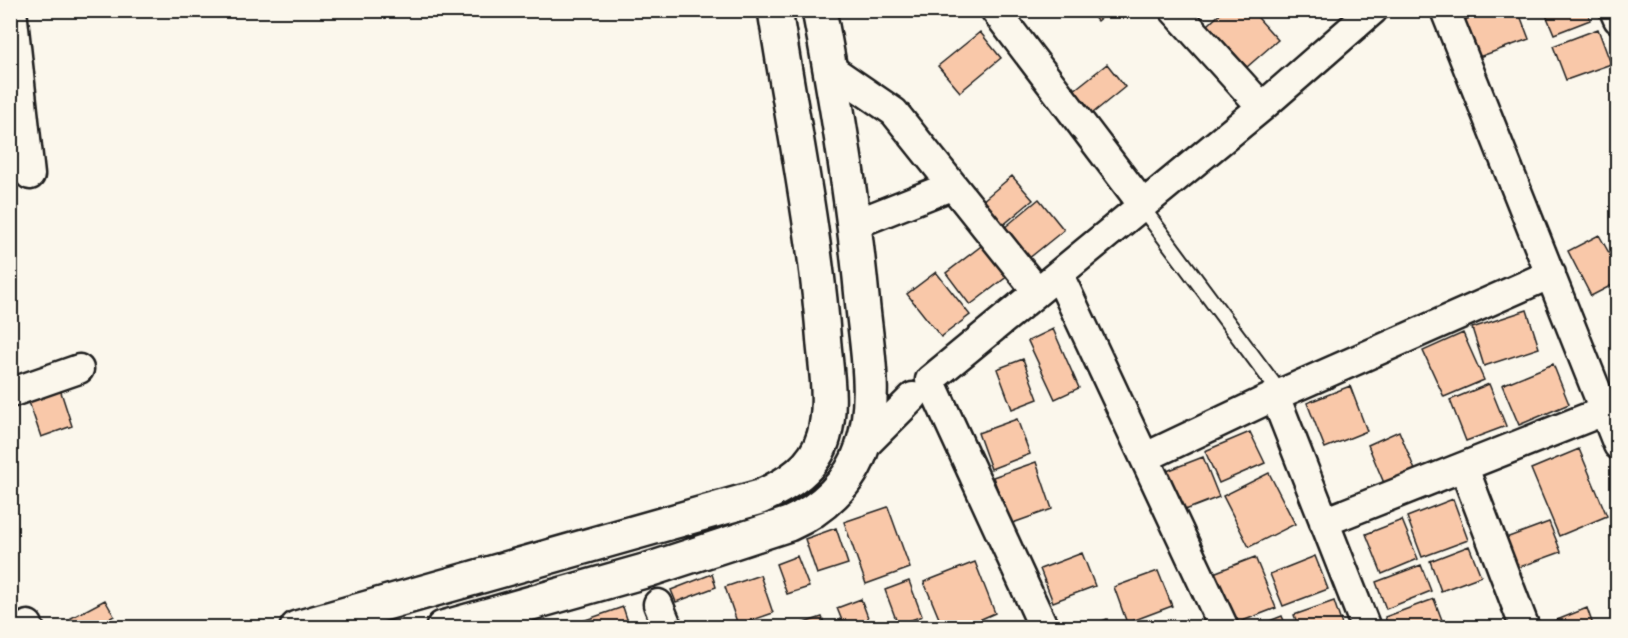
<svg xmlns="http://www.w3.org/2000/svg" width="1628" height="638" font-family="'Balsamiq Sans',sans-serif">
<rect width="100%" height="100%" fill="#fbf7ec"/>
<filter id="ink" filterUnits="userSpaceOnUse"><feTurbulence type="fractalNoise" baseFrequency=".0167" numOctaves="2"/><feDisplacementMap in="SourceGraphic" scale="12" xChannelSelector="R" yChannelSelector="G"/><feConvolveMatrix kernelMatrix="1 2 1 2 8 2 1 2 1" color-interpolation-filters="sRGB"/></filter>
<g filter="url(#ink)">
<path fill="#f9c8a9" stroke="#1c1c1c" stroke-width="1.5" d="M1088,10H1110L1097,21Z
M1224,10H1251L1278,40L1247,67L1208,25Z
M1490,10H1518L1529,39L1476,58L1462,21Z
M1544,10H1587L1590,20L1554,34Z
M1598,29L1611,64L1566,80L1553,46Z
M980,32L1001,58L960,92L938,66Z
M1107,64L1125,87L1088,117L1069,94Z
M10,121L24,179L10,182Z
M1012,176L1033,200L1002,226L982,201Z
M1039,199L1064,230L1023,263L998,233Z
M1599,235L1618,269V282L1591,296L1568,251Z
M989,240L1013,272L970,305L946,273Z
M936,272L970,315L941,337L907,294Z
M1527,310L1539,348L1484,366L1472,328Z
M1053,329L1079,388L1055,399L1028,341Z
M1463,333L1484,380L1444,397L1423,351Z
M1023,359L1038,399L1012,409L997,369Z
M1553,364L1569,404L1519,425L1502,385Z
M1489,384L1506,426L1466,441L1450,400Z
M1350,386L1367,431L1325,448L1307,403Z
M60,389L72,426L41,437L28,399Z
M1017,419L1030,454L991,469L978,433Z
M1399,431L1415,470L1384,483L1368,445Z
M1250,432L1265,463L1219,483L1205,451Z
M1579,449L1607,516L1559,536L1531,469Z
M1203,457L1219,497L1175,514L1159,474Z
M1036,462L1052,509L1010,524L993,477Z
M1269,473L1295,524L1249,547L1223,496Z
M1453,499L1468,540L1422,557L1407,517Z
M888,507L910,568L866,584L844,522Z
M1402,520L1418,559L1382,574L1366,534Z
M1549,522L1561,552L1517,568L1506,538Z
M836,528L848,564L817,574L805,539Z
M1469,546L1481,576L1441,591L1430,561Z
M1082,553L1095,586L1053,602L1040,569Z
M797,556L809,587L787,594L776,564Z
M1315,556L1328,589L1283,606L1270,574Z
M1255,557L1276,608L1232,625L1211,574Z
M975,562L995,613L961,628H943L924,582Z
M1421,565L1431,591L1386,609L1376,582Z
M1158,571L1172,606L1127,623L1114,587Z
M712,574L716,587L676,602L671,590Z
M760,575L773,613L738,625L725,587Z
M909,581L922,616L898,625L885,590Z
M861,599L872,628H845L837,608Z
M1434,599L1445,628H1389L1385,617Z
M105,600L114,616L93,628H76L71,618Z
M1334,601L1343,628H1299L1294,615Z
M623,607L630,628H575L574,624Z
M1587,608L1594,628H1548L1547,624Z
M1282,616L1287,628H1252Z
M822,617L826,628H802L801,624Z
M1107,619L1110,628H1085Z"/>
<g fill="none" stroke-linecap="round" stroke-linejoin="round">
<defs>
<path id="service" d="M1141,206L1281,394"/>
<path id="minor" d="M12,10L30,175
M995,10L1143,205
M1174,10L1262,107
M1445,10L1618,445
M1614,10L1618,19
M830,68L894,112L1037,291
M855,224L951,186
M1059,275L1224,628
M10,393L79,369
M1275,396L1366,628
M862,448L913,397
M1146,457L1275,396L1551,274
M1464,468L1525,628
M1324,522L1604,411L1618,403
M658,604L668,628
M28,625L29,628
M1044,628L930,380L1262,107L1373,10"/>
<path id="secondary" d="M297,628L760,497C788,484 815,468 824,436C832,408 827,375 824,345C816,233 792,121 775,10
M443,628L648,570L789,524C821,510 851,483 862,448C877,403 868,354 863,308C854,208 838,109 819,10"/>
</defs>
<use href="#service" stroke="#1c1c1c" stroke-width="18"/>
<use href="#minor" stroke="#1c1c1c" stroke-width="33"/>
<use href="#secondary" stroke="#1c1c1c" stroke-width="38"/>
<use href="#service" stroke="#fbf7ec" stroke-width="14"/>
<use href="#minor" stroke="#fbf7ec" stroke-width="28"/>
<use href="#secondary" stroke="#fbf7ec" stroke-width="33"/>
</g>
</g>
<rect width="1628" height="638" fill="none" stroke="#fbf7ec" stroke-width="36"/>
<rect x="18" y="18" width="1592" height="602" fill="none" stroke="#1c1c1c" stroke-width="2" filter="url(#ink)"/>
</svg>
